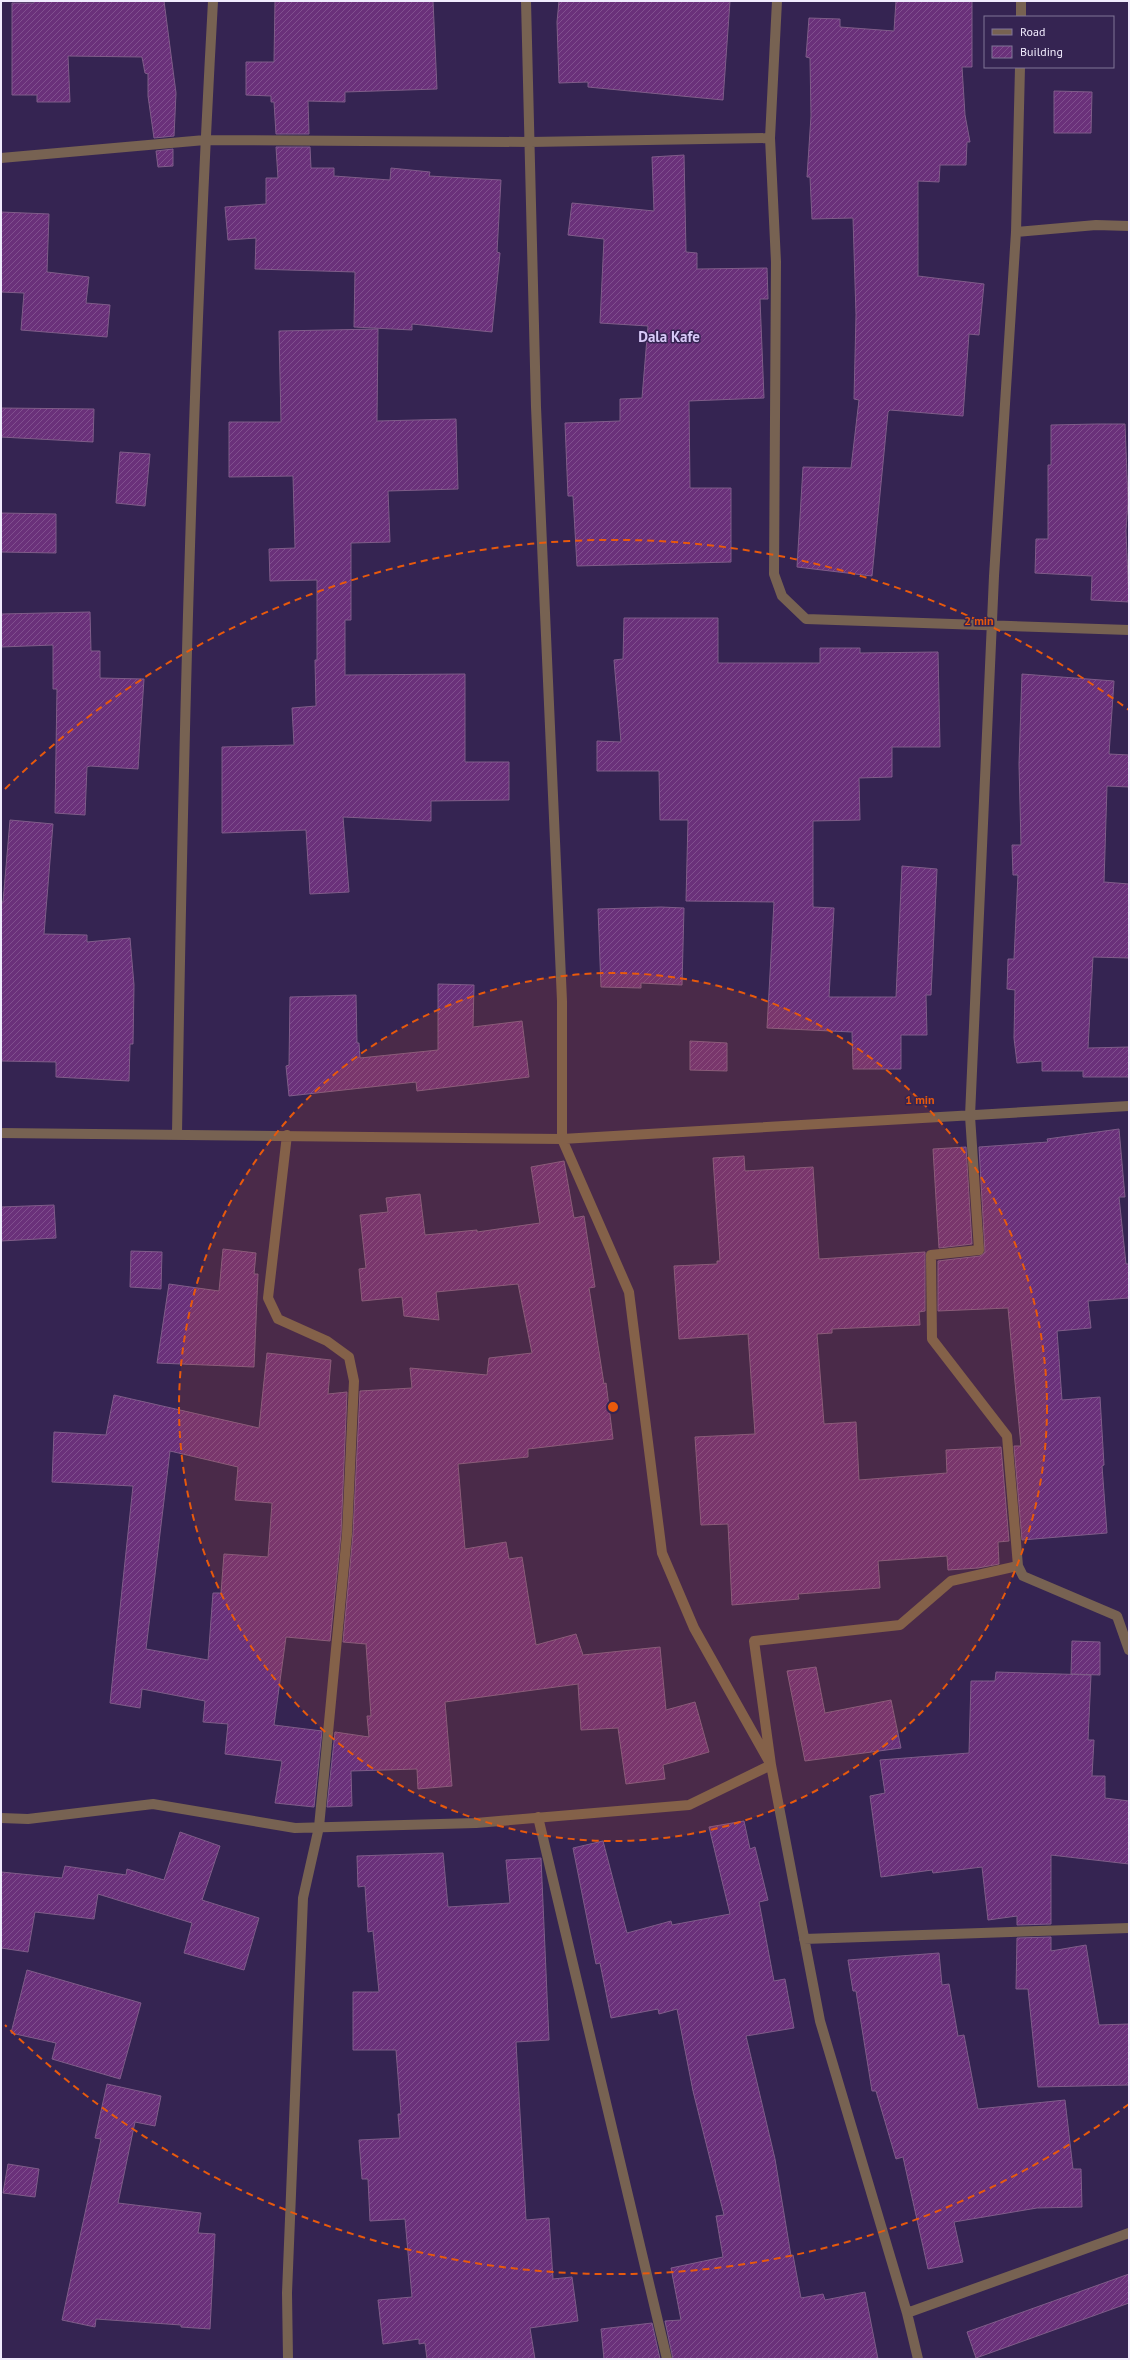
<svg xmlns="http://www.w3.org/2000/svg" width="1130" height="2360" font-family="'PT Sans',sans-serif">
<defs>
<pattern id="building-hatch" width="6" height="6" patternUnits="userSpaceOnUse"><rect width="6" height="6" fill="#6a317a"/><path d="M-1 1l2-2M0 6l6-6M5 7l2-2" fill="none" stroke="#804f8e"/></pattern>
</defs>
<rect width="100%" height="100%" fill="#352452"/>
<path fill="url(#building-hatch)" stroke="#7f5c89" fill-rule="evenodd" d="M34,1H164L176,93L174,136L154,138L148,96V74L145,73L142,57L68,56L70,102H37V95H12V3H34Z
M275,1H433L437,89L345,92V102L308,101L309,134H276L274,102H271V96L246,95V62H274Z
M559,1H730L723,100L588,87V82L559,83L557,22Z
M896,1H972V67H962L965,115L970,142H967L966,165H940L939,182L918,181V276L984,284L979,335L969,334L963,416L890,410L888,412L872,576L797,567L803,467L851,468L859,400L854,399L856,315L853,218L812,219L810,177H807L811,116L810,58L806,57L809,18L840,19V27L894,31Z
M1054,91L1092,92L1091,133H1054Z
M276,147H310L311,168H334V176L390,180L391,168L430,172L429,176L501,180L497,252L500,253L492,332L412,324V330L354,327L355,272L255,269L256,238L228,240L225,207L266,204V178H278Z
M173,149V166L158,167L156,151Z
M684,155L686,252L697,253V269L767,268L768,299H760L764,398L689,401L690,488H731V562L577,566L573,496H568L565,423L620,421V399L642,398L648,326L600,323L604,239L568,235L572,203L654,211L652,157Z
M1,212L49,214L47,272L89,277L86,303L110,305L107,337L21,330L24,293L1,292Z
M378,329L377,421L456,419L458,489L388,491L390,542L351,543V620H345V675L465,674V762H509V800L431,801V821L343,817L349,892L310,894L306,830L222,833V747L294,745L292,708L316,706L315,660H317V580L270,581L269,549L295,548L293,476L229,477V422H281L279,331Z
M1,408L94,409L93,442L1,437Z
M1097,424H1125L1128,501L1126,531L1129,602L1091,600L1092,576L1035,573L1036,539H1048V465H1051V425Z
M120,452L150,454L145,506L116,503Z
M1,513L56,514V553L1,552Z
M90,612L91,651H100V678L144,679L138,769L90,766L87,767L85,815L55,813L57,689H53V645L1,647V614Z
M624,618H718V663H820V648H860V653L938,652L940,747H892V777L859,778L860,820L813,821V907L834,908L829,997H896L902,866L937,869L931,995H926L927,1035H901V1069H853L852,1032L767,1028L774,902L686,901L688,820H660L659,771H597V741L621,742L614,660L623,659Z
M1022,674L1114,681L1109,754L1129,755V787L1107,786L1104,882L1129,884V958L1093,957L1088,1048L1129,1047V1077H1083V1071H1042V1061L1017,1063L1014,1038L1015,990L1007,989L1008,959H1014L1018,875H1013L1012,845H1021L1019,764Z
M10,820L53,824L44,934L87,935V942L130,938L134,985L133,1044H130L129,1081L56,1077V1062L1,1061V902H3Z
M661,907L684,908L682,985L641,983V988L601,987L598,909Z
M438,984L474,985L473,1027L522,1021L529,1077L417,1091L416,1082L289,1096L286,1066L289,1065L290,997L356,995L357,1043H359L360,1058L438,1050Z
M690,1041L727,1043V1071L690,1070Z
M1119,1129L1125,1197H1119L1126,1264H1129V1298L1088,1301L1091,1328L1057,1331L1062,1400L1100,1397L1104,1465L1102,1466L1107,1533L1022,1540L1014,1446H1021L1008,1308L938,1311V1261L980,1256L985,1252L979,1147L1048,1142L1047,1139Z
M966,1147L972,1244L939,1248L933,1149Z
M744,1156L745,1171L813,1167L819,1259L925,1252V1311L919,1312L920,1325L832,1329V1333L817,1334L824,1424L856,1422L859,1480L947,1473L946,1450L1001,1447L1009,1541L998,1542L999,1564L978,1568L948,1570L947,1556L878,1561L880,1588L798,1594L799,1599L732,1605L728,1524L701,1525L695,1437L755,1434L748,1334L679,1339L674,1266L717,1264V1261H720L713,1158Z
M564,1161L574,1218L584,1216L595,1287L589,1288L604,1384L606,1383L613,1439L528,1449V1457L458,1464L465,1549L506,1542L509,1559L522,1557L536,1645L576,1634L583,1655L660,1647L666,1710L695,1702L709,1752L663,1765L665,1779L626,1784L618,1728L581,1730L578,1684L445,1702L452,1786L418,1789L417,1769L351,1771L352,1806L327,1807L335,1732L369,1737L367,1716H371L366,1644L343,1642L353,1534L360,1391L412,1388L410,1368L487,1375L489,1358L532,1353L518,1284L436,1292L439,1320L404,1316L402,1297L362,1301L359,1269L366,1268L360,1215L388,1212L386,1198L420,1194L425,1235L477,1230V1232L540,1223L531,1167Z
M54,1205L56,1238L1,1241V1207Z
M223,1249L256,1253L254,1274H258L254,1367L157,1363L169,1284L219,1291Z
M131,1251L162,1252L161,1289L130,1287Z
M267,1353L331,1360L328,1394L347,1392L341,1534L330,1641L286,1637L274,1725L322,1731L314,1807L275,1803L282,1761L225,1754L228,1724L203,1722L205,1701L142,1689L140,1708L110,1703L133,1486L52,1482L54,1432L106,1435L114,1395L259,1428ZM170,1451L238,1467L235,1500L272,1503L268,1557L224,1554L221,1593H213L208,1660L146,1649Z
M1072,1641L1100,1642V1675L1071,1674Z
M816,1667L825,1713L891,1700L901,1748L805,1761L787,1671Z
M996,1672L1091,1675L1088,1740H1094L1092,1776H1105V1798L1129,1801V1864L1051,1855V1924L1017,1925V1916L988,1920L982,1867L933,1873L932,1870L881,1877L870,1796L885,1793L880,1760L969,1753L971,1681H995Z
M744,1821L750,1849L755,1847L768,1900L759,1902L774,1981L785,1979L794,2028L746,2036L775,2159L791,2256L793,2255L801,2298L823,2294L825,2300L865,2292L878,2359H673L665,2321L681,2320L671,2268L723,2257L716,2216L724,2215L693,2091L677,2009L659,2014L658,2009L611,2018L600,1963L596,1964L573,1848L603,1841L627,1933L671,1921L672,1925L730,1914L709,1827Z
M180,1832L220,1846L202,1900L259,1918L244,1970L184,1953L192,1923L98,1894L94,1919L35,1912L28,1952L1,1948V1872L62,1878L65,1866L126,1875L127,1869L164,1880Z
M443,1853L448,1907L510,1903L506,1860L541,1858L549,2040L516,2042L526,2220L549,2218L553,2279L572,2277L578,2321L530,2328L535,2359H427L425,2343L419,2344V2339L383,2344L378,2300L412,2297L405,2219L370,2221L368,2179H362L359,2140L400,2138L398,2114H401L396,2050H353V1992H379L373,1931L368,1932L365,1886L358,1887L357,1856Z
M1051,1937V1951L1086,1945L1099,2025L1129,2024V2085L1038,2087L1028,1989H1016L1017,1938Z
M939,1953L942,1985L949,1984L958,2036L964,2035L978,2109L1065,2100L1073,2169H1081L1082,2207L1037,2208L954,2222L963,2262L928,2269L903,2157L896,2159L876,2091H872L856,1991H853L848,1960Z
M27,1970L141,2003L120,2079L52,2059L56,2043L11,2033Z
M107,2084L161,2096L155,2126L135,2122L118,2203L201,2213L198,2233L215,2234L210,2329L181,2327V2325L96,2319L95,2327L62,2320L101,2139L95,2138Z
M8,2164L39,2169L35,2197L3,2193Z
M1129,2274V2303L976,2358L967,2332Z
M652,2323L660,2359H604L601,2329Z"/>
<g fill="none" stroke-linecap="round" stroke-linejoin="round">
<path stroke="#776252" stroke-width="10" d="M526,1L536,407L562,1001V1139L629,1292L662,1553L694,1628L771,1765
M777,1L770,138L776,262L774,574L782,596L806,619L1129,630
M1021,17V1
M1020,67L1016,232L994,576L970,1116L979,1250L931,1255L932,1339L1007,1436L1018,1566L1023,1576L1117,1616L1129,1650
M1,158L205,140L530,142L770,138
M1016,232L1096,225L1129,226
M1,1133L562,1139L1129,1106
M177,1134C183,756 192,378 213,1
M287,1135L268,1298L278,1319L327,1341L349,1357L354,1381L347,1534L319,1827L303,1898L287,2293L288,2359
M538,1817L667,2359
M1,1818L28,1819L153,1804L295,1828L476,1823L689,1805L771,1765
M804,1939L1129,1928
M907,2313L1129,2233
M918,2359L907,2313L820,2021L771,1765L754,1641L900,1625L951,1581L1018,1566"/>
</g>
<circle cx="613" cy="1407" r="434" fill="#e8590c" fill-opacity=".12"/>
<g fill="none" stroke="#e8590c" stroke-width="2" stroke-dasharray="7 5">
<circle cx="613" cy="1407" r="434"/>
<path d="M1129 2104A867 867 0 0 1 5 2025M5 789A867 867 0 0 1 1129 710"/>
</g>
<g text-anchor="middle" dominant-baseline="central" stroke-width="3" stroke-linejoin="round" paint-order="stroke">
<g font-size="15" font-weight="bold" fill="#d8caf8" stroke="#352452">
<text x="669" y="336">Dala Kafe</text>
</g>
</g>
<circle cx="613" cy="1407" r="6" fill="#e8590c" stroke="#352452" stroke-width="2"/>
<g font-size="12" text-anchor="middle" font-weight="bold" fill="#e8590c" stroke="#352452" stroke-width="3" stroke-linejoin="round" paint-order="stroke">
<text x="979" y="625">2 min</text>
<text x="920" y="1104">1 min</text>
</g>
<rect width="1130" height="2360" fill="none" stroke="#f0ebfd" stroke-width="4"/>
<rect x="984" y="16" width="130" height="52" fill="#352452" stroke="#807496"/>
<rect x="992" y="29" width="20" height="6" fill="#776252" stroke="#807496"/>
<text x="1020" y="36" font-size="12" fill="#f0ebfd">Road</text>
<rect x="992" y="46" width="20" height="12" fill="url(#building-hatch)" stroke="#807496"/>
<text x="1020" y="56" font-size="12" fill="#f0ebfd">Building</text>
</svg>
